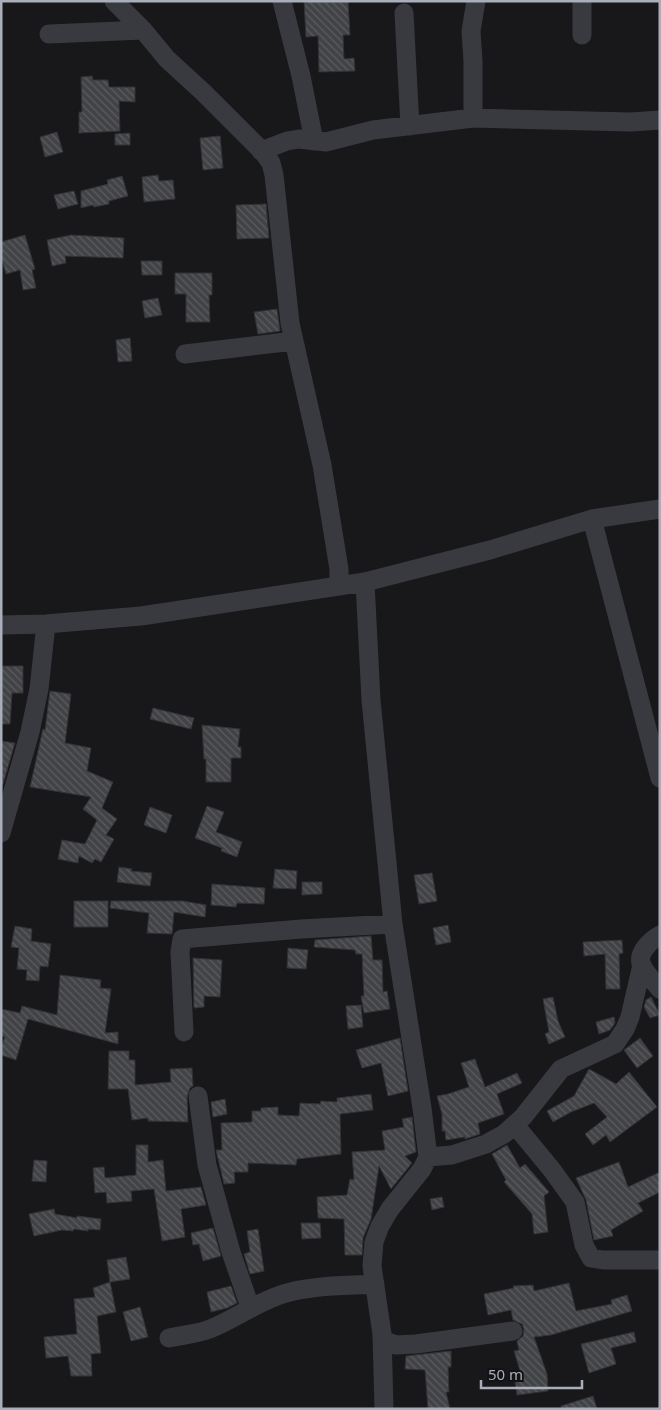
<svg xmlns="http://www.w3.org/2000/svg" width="661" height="1410" font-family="'Noto Sans',sans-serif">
<defs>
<pattern id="building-back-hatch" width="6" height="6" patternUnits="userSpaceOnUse" patternTransform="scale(1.25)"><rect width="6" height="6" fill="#424347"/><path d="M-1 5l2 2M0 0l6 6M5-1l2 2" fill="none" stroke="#5a5c60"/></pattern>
</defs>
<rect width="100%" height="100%" fill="#18181a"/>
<path fill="url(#building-back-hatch)" stroke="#323237" d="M304,1H348L350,35H343L344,59L354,58L355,71L319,72L318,36L306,37Z
M92,76L93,80H108L109,87H135V102L119,101L120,131L79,133V112H82L81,77Z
M57,132L63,152L45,157L40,137Z
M130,133V145H115V134Z
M220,136L223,168L203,170L200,138Z
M158,175L159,181L173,180L175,199L144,202L142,177Z
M122,176L128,196L109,201V204L94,207L93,205L81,208V191L108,184L107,180Z
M74,191L78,204L58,209L54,195Z
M266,204L269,238L237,239L236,205Z
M25,235L35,269L32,270L36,288L23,290L20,270L6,274L1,257V242Z
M71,235L124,238L123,258L65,256L66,263L52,266L47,240Z
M141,261H162V275H142Z
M175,273H212V295H209L210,322H186V294H175Z
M158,298L162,315L145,318L142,301Z
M277,309L280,331L258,334L254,312Z
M130,338L132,361L118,362L116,340Z
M1,666H23V693H12L10,724H1Z
M50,691L71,694L65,743L91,748L87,771L113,782L102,808L117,819L106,835L114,839L101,862L95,859L92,863L79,856L78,863L58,859L62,840L85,844L97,820L83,809L91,797L30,787L43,729L45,730Z
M153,708L194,718L191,729L150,719Z
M202,725L240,729L238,747H241V758H231V782H206V759H204Z
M1,741L15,743L1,791Z
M207,806L224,812L216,832L242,842L237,857L221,851L222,848L195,838Z
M150,807L172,815L166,833L144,825Z
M119,867L132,869L131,871L152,873L150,886L117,882Z
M275,869L297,871L296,889L273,888Z
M432,873L437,901L419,904L414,875Z
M302,882H322V894L302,895Z
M212,884L265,888L264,904L237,903L236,907L211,905Z
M74,901H108V927H74Z
M111,901H183L206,905L205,917L174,912L172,934L147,933L149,913L110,908Z
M448,925L451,942L436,945L433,928Z
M15,926L32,929L31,941L51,944L48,967L40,966L39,981L26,980L27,970L17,969L19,948L11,947Z
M371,936L373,960H382L383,992L387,991L390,1009L364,1013L361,996H364L362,954H356L355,950L314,947L315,940Z
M622,940L623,953L619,954L620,989H606L605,954L584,956L583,942Z
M288,948L308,950L306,969L287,968Z
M193,958L222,960L220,997L204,996V1007L194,1008Z
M60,975L101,980L100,988L111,989L105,1033L118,1032V1044L28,1019L16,1060L1,1055V1047L5,1037L1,1036V1009L20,1013L22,1006L57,1015Z
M553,997L558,1021L565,1037L549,1044L545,1034L549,1032L543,999Z
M651,997L660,1015L650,1018L644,1007L646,1000Z
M361,1005L363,1027L348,1029L346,1006Z
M614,1017L615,1023L610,1030L599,1034L596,1022Z
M400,1038L408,1091L388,1096L381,1063L362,1068L356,1050Z
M640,1038L653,1056L637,1068L624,1050Z
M109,1051H129V1060H135V1085L171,1082L170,1069L192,1068L193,1086L190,1088L187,1097L188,1122L148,1121V1118L132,1120L128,1089H108Z
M475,1059L485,1087L517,1073L522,1083L497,1094L504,1114L478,1123L480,1134L465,1139V1137L446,1140L445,1131H442V1114L437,1096L448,1094L469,1087L461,1063Z
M589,1069L616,1084L629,1072L657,1107L610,1142L606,1135L593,1145L585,1134L607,1117L594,1103L571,1112L553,1122L547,1111L574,1096Z
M371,1094L373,1110L340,1114L341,1154L297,1159L296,1165L248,1163V1172H234L235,1183L224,1184L216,1150H222L221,1123L252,1122V1111H261V1108L278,1107V1115L299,1116L300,1103L320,1104L321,1101L337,1102V1098Z
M225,1099L227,1114L213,1117L211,1102Z
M412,1117L416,1152L405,1156L412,1163L391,1189L379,1166L371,1219L363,1238L362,1255H345L344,1219L318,1218L317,1197L347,1195L350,1179L354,1180L352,1152L385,1150L382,1131L404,1127L402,1119Z
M136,1145H148V1162L163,1160L166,1191L201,1187L206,1205L181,1209L185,1237L162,1241L154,1189L131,1191L132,1201L107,1203L106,1192L95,1193L93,1168L104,1167L105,1178L136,1175Z
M507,1145L520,1168L525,1164L549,1192L544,1196L548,1232L534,1234L532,1214L504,1182L506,1180L492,1154Z
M34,1160L47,1161L46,1182L32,1181Z
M619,1162L628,1187L660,1172V1192L638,1203L643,1211L611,1230L613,1236L594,1240L586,1200L576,1178Z
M442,1197L444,1207L432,1210L430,1199Z
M54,1209L55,1214L77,1218V1216L101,1219L100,1230L88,1229V1231L74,1229L73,1231L62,1230L34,1236L29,1214Z
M301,1223H320L321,1238L302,1239Z
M213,1228L221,1256L203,1261L199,1244L193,1245L191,1233Z
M258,1229L264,1271L250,1274L244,1254L250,1252L247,1231Z
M126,1257L130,1279L110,1282L107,1260Z
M110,1282L116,1312L97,1316L101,1353L91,1354L92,1376H71L68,1356L46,1358L44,1337L77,1334L74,1299L95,1297L93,1288Z
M569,1283L576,1311L612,1304L611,1300L627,1295L632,1311L551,1335L534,1337L547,1374L548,1391L517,1395L514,1375L521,1374L514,1351L519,1350L517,1341L523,1336L524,1329L522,1324L513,1320L511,1310L488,1315L484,1294L514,1288L513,1286L533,1285L534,1291Z
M231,1286L237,1303L227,1308L211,1312L207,1292Z
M140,1307L148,1337L131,1341L123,1312Z
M634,1332L636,1342L611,1348L616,1364L589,1373L581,1344Z
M451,1351V1367H448L449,1392H446L450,1409H428L425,1370L405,1369L406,1356Z
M593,1396L597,1409H561V1406Z"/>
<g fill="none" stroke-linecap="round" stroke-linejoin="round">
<path stroke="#393940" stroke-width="19" d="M114,1L143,30L167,59L203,92L264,153L271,163L274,175L290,323L322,465L339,569V585
M282,1L301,76L314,141
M582,1V35
M404,13L410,126
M49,34L143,30
M473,118V61L471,31L476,1
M261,151L287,141L299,139L326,142L373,130L473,118L631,122L660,120
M185,354L294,341
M592,519L660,778
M365,582L371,700L393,924L422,1108L428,1157L422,1169L390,1209L380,1226L374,1242L372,1266L382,1334L384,1409
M1,625L46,624L141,616L365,582L490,550L592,519L660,509
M1,833L30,732L39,689L46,624
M660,935C651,940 638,952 641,963C644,972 654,982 660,989
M184,1032L180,952L182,939L301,929L393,924
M198,1096L207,1165L231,1252L250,1307
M515,1125L552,1170L575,1202L584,1245L591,1258L603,1260H660
M428,1157L452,1155L486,1144L504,1134L523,1117L561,1069L615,1044L625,1029L630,1017L642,965
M169,1338C182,1335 197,1334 210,1329C235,1319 257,1302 283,1294C312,1285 345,1286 375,1284
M382,1340L396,1345L416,1344L513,1331"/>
</g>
<rect width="661" height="1410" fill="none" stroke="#a9aebb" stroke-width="5"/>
<path d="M481 1380v8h101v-8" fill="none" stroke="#a9aebb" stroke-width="2.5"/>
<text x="488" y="1380" font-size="15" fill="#a9aebb" stroke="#131315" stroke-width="4" paint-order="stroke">50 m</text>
</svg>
